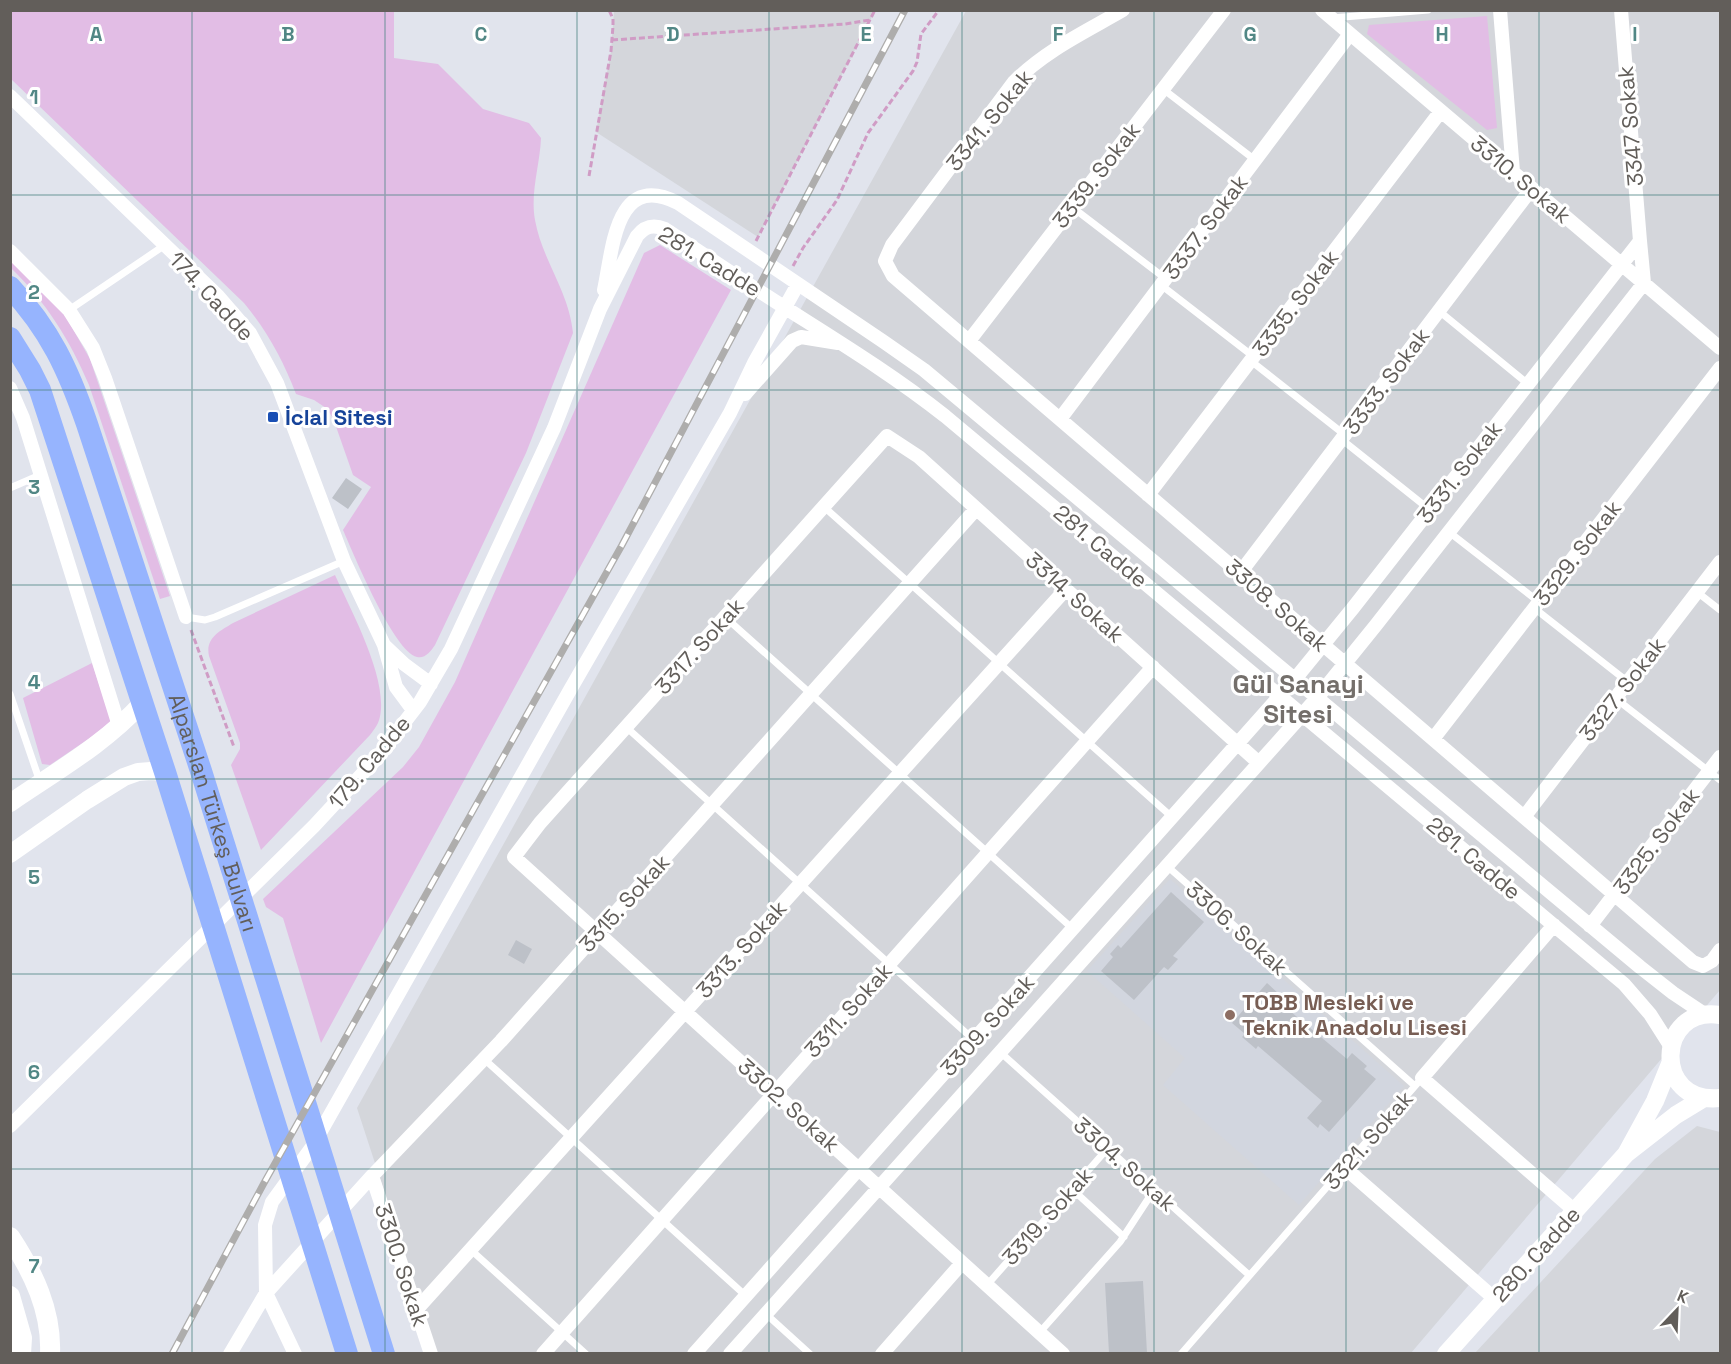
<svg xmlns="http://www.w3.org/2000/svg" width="1731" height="1364" font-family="'Space Grotesk',sans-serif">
<rect width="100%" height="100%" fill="#e1e4ed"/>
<path fill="#d4d6db" d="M614,11H875L758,237L596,132L611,51Z
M966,11H1720V990L1411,1353H437L357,1108Z
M1697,1126L1720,1132V1353H1475L1655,1159Z"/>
<path fill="#d2d6df" d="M1170,879L1404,1086L1299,1205L1163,1085L1185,1058L1087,971Z"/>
<path fill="#e2bde5" d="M10,11H394V58L438,64L483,109L529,123L541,138C540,165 530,193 535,220C542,260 569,291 573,333L526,453L435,645C431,651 425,659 417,657C394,652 353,553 343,530L371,487L353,475L333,418L326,408L314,400L296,394C283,360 267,331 244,303L11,79Z
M1487,16L1497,128L1487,130L1367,34L1369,25Z
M660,245L731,290L321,1043L283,918L266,907L263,899L403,767L419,747L455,682L644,253Z
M10,260L49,297L66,317L90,359L170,596L160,599L89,385C70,340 46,302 11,268Z
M335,575C350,609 393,686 378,723C376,727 373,731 370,735L261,850L231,765L240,749V743L209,656C205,638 220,631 233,623Z
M92,663L112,723L50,765L42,764L23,698Z"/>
<path fill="#bdc1c8" d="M346,478L362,489L348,509L332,498Z
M1171,892L1204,922L1173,956L1178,959L1168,970L1164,967L1134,1000L1101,971L1113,957L1110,954L1118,945L1121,948Z
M516,940L532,949L524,964L508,955Z
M1267,983L1280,995L1283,992L1297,1004L1290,1011L1347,1059L1352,1053L1367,1066L1364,1069L1376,1079L1329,1132L1320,1124L1318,1128L1307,1118L1322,1101L1258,1046L1256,1049L1242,1037L1245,1034L1232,1023Z
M1143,1281L1147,1353H1109L1105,1283Z"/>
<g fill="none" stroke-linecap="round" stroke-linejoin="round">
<path stroke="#d09cc5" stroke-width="3" stroke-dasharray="6 3" stroke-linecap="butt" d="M612,40L845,24L870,20
M589,176L611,51L613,26V19L609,10
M756,241L875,10
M793,266L803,248L837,200L868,133L913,71L917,62L921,34L939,10
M191,630L234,747"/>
<path stroke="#fff" stroke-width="7" d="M1332,18L1428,10
M1163,89L1255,160
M1072,207L1166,279
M1161,285L1254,357
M69,310L165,245
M1439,311L1528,384
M1251,361L1345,435
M1341,439L1430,510
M10,488L40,475
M824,507L1173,818
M1449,532L1539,602
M1697,592L1720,610
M1534,608L1628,682
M186,617L205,620L215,617L344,561
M725,617L1073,929
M10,694L40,782
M1615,698L1720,780
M626,727L974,1040
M1167,866L1415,1086
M1000,1052L1249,1275
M484,1059L746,1296
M1072,1189L1124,1237
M471,1250L586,1354
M987,1285L1108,1148
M766,1314L810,1354
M1040,1332L1120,1242L1154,1190
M1181,1354L1422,1078"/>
<path stroke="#fff" stroke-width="14" d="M1123,10C1085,32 1046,50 1014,82L892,245L885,261L893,276L1693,962L1703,966L1712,961L1720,950
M1322,10L1720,348
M1500,10L1513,172
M1621,10L1640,241
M10,96L218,296L250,333L277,383L344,561L384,645L396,687L413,710
M10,251L69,310L93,348L105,378L186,617
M604,290C613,249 615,171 678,203L884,342L924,370L1640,967L1673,993L1706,1015
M969,341L1224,10
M10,388L23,418L119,726
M745,394L792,341L801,337L838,343
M1060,419L1350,34
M1148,495L1441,111
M1240,573L1532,188
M385,646L404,664L431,684
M1433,739L1720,368
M1524,817L1720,562
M1554,925L1422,1078L1575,1211
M1590,926L1720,757
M10,1126L314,826L377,758L420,702L451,649L507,529L554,428L600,309L637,236C645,226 653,224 665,229C705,255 744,282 784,307C839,342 893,375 945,416L1624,984L1650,1014L1671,1047
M1344,1167L1495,1299
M372,1176L431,1354
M417,1309L1066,589
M230,1354L266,1293L372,1176L501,1041L976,509
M295,1354L266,1293L265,1225L272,1202L312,1147L570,690L730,413L754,363L798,284
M543,1354L1153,667
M694,1354L1295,679L1353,608L1640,241L1644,283L1376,625L1317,698L1259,763L730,1354
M882,1354L962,1263
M1063,1354L514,857L540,823L887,436L919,457L1259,763"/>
<path stroke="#fff" stroke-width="18" d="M10,803C55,772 105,744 142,703
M10,854L87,800L124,777L138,772L151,771L165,772
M1720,1015C1656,1005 1652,1105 1720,1098
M1670,1064L1655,1101L1626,1154L1676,1115L1704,1098
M1446,1354L1626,1154"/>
<path stroke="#fff" stroke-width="20" d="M10,1237C33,1272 52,1311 50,1354
M10,1296L22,1338L21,1354"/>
<g stroke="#96b4fe" stroke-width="22">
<path id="s1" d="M10,287C50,330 68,369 87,424L201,771L384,1354"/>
<path d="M10,338L30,370L40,390L165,772L347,1354"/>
</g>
<defs>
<path id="rail" d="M172,1354L264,1183L622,545L905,10"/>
</defs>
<use href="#rail" stroke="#aeadac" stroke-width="7"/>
<use href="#rail" stroke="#fff" stroke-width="4.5" stroke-dasharray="14" stroke-linecap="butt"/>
</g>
<path fill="none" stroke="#518785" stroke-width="1.5" stroke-opacity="0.55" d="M192,10V1354M385,10V1354M577,10V1354M769,10V1354M962,10V1354M1154,10V1354M1346,10V1354M1539,10V1354M10,195H1720M10,390H1720M10,585H1720M10,779H1720M10,974H1720M10,1169H1720"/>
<rect fill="#1a4fb4" stroke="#fff" stroke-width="2" x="267" y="411" width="12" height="12" rx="3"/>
<circle fill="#8d6e63" stroke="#fff" stroke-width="2" cx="1230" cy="1015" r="6"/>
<g text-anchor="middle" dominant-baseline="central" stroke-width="6" stroke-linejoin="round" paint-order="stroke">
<g font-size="22" fill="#625e5a" stroke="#fff">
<text transform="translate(989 120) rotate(-51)">3341. Sokak</text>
<text transform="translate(1630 126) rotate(-95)">3347 Sokak</text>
<text transform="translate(1096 175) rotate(-52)">3339. Sokak</text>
<text transform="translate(1521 179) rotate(40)">3310. Sokak</text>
<text transform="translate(1205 227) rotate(-53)">3337. Sokak</text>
<text transform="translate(710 261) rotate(31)">281. Cadde</text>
<text transform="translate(212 296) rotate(47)">174. Cadde</text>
<text transform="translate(1295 303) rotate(-53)">3335. Sokak</text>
<text transform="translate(1386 381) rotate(-53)">3333. Sokak</text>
<text transform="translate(1459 472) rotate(-52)">3331. Sokak</text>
<text transform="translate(1101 546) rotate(40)">281. Cadde</text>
<text transform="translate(1577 553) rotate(-52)">3329. Sokak</text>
<text transform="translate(1075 597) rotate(42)">3314. Sokak</text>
<text transform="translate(1277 605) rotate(41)">3308. Sokak</text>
<text transform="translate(699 646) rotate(-48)">3317. Sokak</text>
<text transform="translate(1622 689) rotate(-52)">3327. Sokak</text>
<text transform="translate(369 762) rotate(-50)">179. Cadde</text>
<text stroke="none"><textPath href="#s1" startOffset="567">Alparslan Türkeş Bulvarı</textPath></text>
<text transform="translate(1656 841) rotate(-53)">3325. Sokak</text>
<text transform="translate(1474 858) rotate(40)">281. Cadde</text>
<text transform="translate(624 903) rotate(-48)">3315. Sokak</text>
<text transform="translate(1237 928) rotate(42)">3306. Sokak</text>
<text transform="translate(741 949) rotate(-48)">3313. Sokak</text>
<text transform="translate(848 1010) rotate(-48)">3311. Sokak</text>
<text transform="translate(987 1025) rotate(-48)">3309. Sokak</text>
<text transform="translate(789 1105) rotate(42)">3302. Sokak</text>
<text transform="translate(1368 1140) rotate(-49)">3321. Sokak</text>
<text transform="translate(1125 1164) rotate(42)">3304. Sokak</text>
<text transform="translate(1047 1216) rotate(-48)">3319. Sokak</text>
<text transform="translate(1536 1254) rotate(-48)">280. Cadde</text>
<text transform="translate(402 1265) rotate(72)">3300. Sokak</text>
</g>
<g font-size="22" font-weight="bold" fill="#164399" stroke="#fff" text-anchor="start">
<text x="285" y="417">İclal Sitesi</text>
</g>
<g font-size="22" font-weight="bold" fill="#785e54" stroke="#fff" text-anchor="start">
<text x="1242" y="1002">TOBB Mesleki ve<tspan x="1242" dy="25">Teknik Anadolu Lisesi</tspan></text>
</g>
<g font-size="26" font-weight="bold" fill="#746f6b" stroke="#fff">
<text x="1298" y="684">Gül Sanayi<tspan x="1298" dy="30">Sitesi</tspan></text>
</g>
</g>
<g font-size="20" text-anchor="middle" font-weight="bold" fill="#518785" stroke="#fff" stroke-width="6" stroke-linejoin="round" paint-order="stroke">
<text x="96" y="41">A</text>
<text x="288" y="41">B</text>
<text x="481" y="41">C</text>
<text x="673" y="41">D</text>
<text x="866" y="41">E</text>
<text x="1058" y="41">F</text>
<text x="1250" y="41">G</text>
<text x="1442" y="41">H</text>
<text x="1635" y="41">I</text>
<text x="34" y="104">1</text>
<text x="34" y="299">2</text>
<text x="34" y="494">3</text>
<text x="34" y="689">4</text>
<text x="34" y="884">5</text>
<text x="34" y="1079">6</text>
<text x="34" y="1273">7</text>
</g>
<rect width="1731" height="1364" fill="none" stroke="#625e5a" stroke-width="24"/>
<g transform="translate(1677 1310) rotate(23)" stroke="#ffffff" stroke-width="4.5" paint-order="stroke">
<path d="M0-4.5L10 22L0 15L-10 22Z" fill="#625e5a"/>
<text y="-9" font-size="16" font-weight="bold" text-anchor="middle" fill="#625e5a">K</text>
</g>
</svg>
